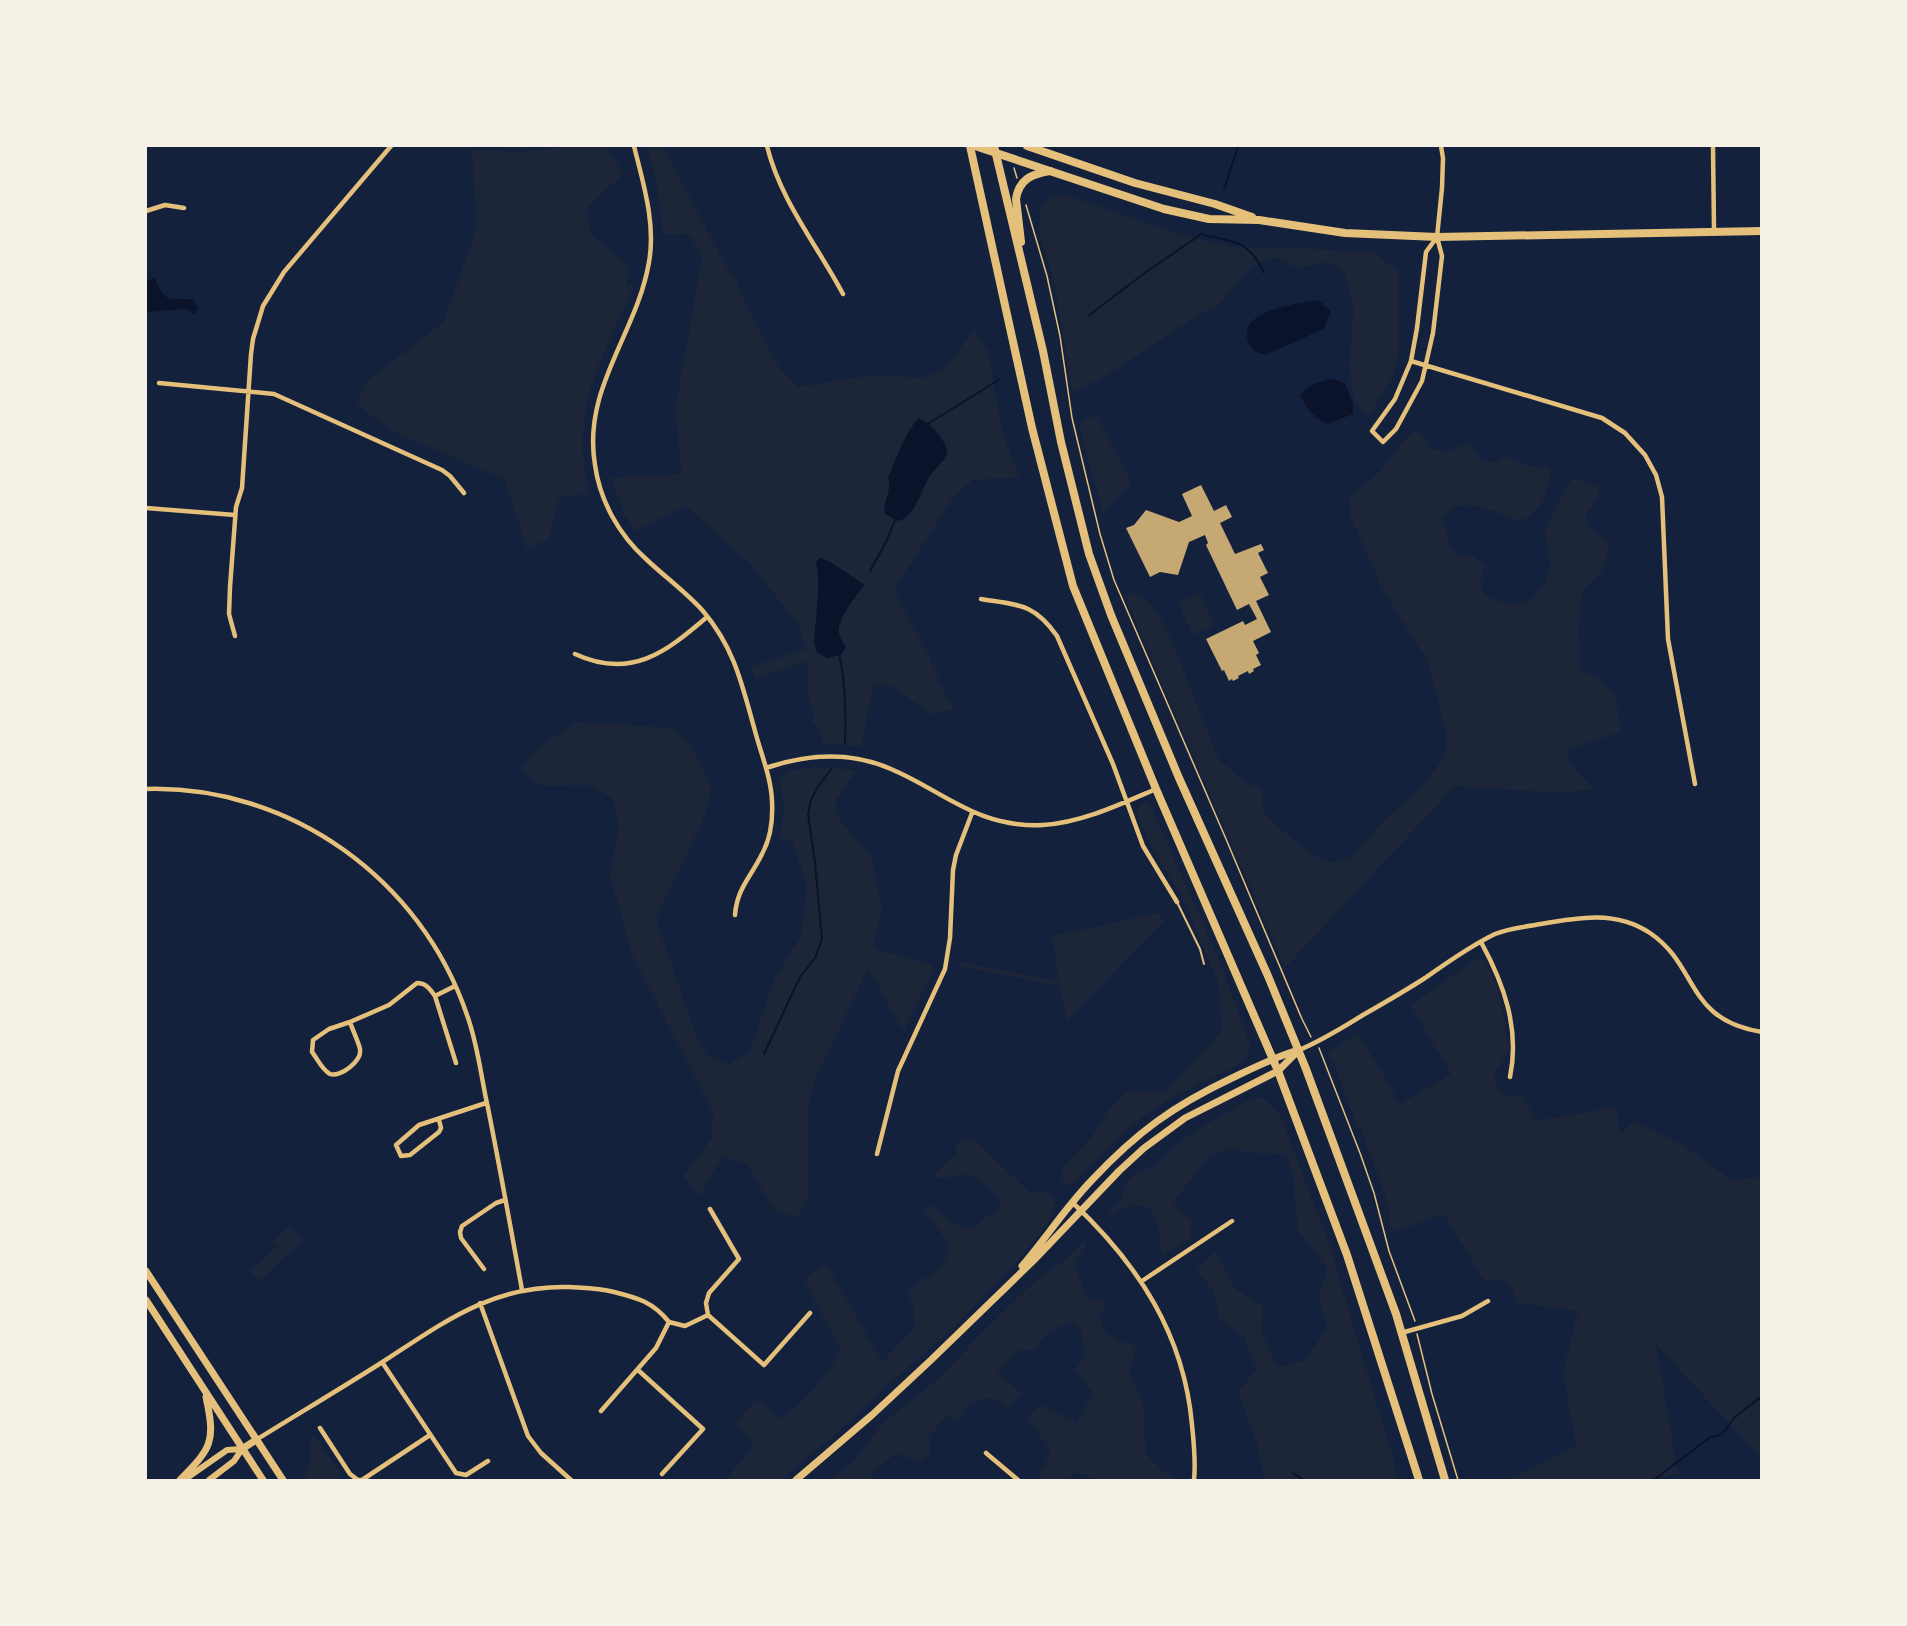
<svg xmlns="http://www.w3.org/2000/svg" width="1907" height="1626" font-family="'Playfair Display',serif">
<rect width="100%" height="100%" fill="#14213d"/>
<path fill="#1d2539" d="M564,146H606L623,174L587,207L590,233L628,265L627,288L630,283L633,288C601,361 568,412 590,494L560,497L549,539L527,549L505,480L394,432L356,404L366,382L443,322L477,228L472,149L517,152L558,148Z
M647,146H663L726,266L736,280L746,305L778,366L798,387L873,375L923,378L945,368L975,329L988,351L1002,431L1020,477L973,480L954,496L894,590L940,678L935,677L955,709L931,714L893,687L874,683L861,747L823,743L817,725L812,721L814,713L807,693L808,661L755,679L751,667L805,649L799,626L754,568L687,506L635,531L623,512L611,478L682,474L675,410L702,258L689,234L663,235L657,181Z
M1051,195L1069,196L1185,236L1231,247L1302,248L1373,253L1398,270L1399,350L1393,376L1369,416L1354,403L1349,362L1354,310L1344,272L1329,262L1297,268L1275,257L1251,267L1219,305L1202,313L1099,380L1072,393L1055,286L1039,231L1041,208Z
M1096,415L1130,479V484L1105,511H1102L1080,427L1082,422Z
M1416,431L1425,437L1430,448L1445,452L1469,443L1480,459L1495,463L1506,456L1524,465L1550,469C1550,492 1541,514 1519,521C1503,514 1470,499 1453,508C1450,510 1446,515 1443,518L1449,544L1457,556L1471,555L1485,564L1480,584L1485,596L1516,606L1531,599L1546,582L1550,566L1545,532L1567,485L1574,478L1599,487L1597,498L1586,515L1588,528L1610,542C1605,569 1604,573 1582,591L1579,626L1580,670L1599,678L1614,694L1622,731L1567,750L1570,764L1594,789L1560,793L1455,786L1285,968L1127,602L1129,593C1151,594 1162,621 1171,639L1219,761L1230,768L1248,785H1258L1262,792V809L1271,821L1314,856L1334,863L1350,858L1387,818L1425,784L1445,755L1447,735L1427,660L1382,588L1350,515L1349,497L1380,472L1406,438Z
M1200,593L1215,625L1193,635L1178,603Z
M577,722L673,728L691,745L711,788L706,813L656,919L695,1033L707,1055L729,1064L750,1052L774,980L801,936L807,886L792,841L780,837L784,811L780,782C787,761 840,768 857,771L836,799V812L840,821L872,857L882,911L873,948L934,966L904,1032L868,968L814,1082L809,1101L808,1197L798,1218L774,1210L748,1165L723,1156L699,1197L683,1176L712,1138L713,1112L631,952L610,874L619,824L612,798L590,785L541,786L521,770L535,750Z
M1146,802L1151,806L1221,965L1251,1047C1244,1070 1212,1076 1193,1087C1175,1096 1157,1106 1141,1118C1116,1138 1095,1162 1072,1185H1066L1061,1177L1063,1167L1089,1141L1107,1112L1125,1092L1165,1091L1217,1037L1222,1028L1218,982L1186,905L1150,845L1137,814L1138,807Z
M1158,913L1164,921L1067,1021L1059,986L959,966L960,962L1059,981L1052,936Z
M1476,959L1485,961L1498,988L1509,1047C1507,1066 1480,1074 1504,1094L1517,1097L1523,1095L1536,1121L1616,1107L1620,1134L1634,1121L1683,1145L1733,1181L1761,1176V1458L1656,1344L1678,1474L1639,1480H1508L1576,1446L1563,1372L1578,1311L1517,1303C1514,1285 1503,1274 1485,1282L1444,1214L1393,1232L1389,1222V1206L1361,1128L1358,1129L1334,1063L1327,1052L1359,1034L1400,1104L1451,1074L1411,1005Z
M1263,1097L1280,1114L1333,1254L1342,1289L1395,1464L1396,1480H1264L1258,1447L1238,1391L1257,1369L1243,1335L1220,1321L1213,1291L1196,1269L1215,1252L1235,1289L1263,1306L1261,1331L1278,1367L1304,1361L1327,1329L1319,1296L1327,1270L1314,1249L1298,1232L1293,1175L1286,1154L1250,1153L1233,1148L1209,1156L1172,1204L1192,1220L1190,1239L1162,1256L1158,1229L1151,1208L1132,1204L1113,1215L1110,1214L1108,1210L1121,1201L1126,1183L1135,1174L1157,1164L1178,1143L1205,1125L1247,1101Z
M972,1137L1031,1194L1041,1190L1054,1197L1055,1207L1047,1225L1022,1256L953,1328L891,1382L839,1431L780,1480H725L754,1446L736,1423L754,1401L761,1400L773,1414L781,1418C800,1406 835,1369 840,1348L804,1280L826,1263L882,1362L915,1327L913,1306L908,1293C923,1271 941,1282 949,1247L936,1225L924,1211L925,1206L931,1205C949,1218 949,1226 974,1229L986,1217L995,1214L1002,1201C991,1188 976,1172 957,1175C950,1176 946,1179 938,1179L934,1174L956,1155V1143Z
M290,1226L303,1241L259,1281L250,1271L277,1246L272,1241Z
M1085,1240V1246L1075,1264L1086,1297L1108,1303L1099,1315L1103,1331L1122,1342L1136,1345L1129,1373L1143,1403L1146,1454L1162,1470L1178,1480H1101L1076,1472L1067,1480H1043L1039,1473L1050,1455L1046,1444L1027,1418L1041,1405L1077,1423L1093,1393L1075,1369L1085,1357L1081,1328L1070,1322L1047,1333L1035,1350H1020L997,1372L1022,1394L1008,1408L991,1397L968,1404L959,1421L946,1416L929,1437V1455L919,1462L897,1453L870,1474L874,1480H830L857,1458L883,1423L943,1375L974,1341L1033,1283L1063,1261Z
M313,1434L339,1472L340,1480H303C311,1467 311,1454 309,1439Z"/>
<path fill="#0b132b" d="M154,278C158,283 159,291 164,295C172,303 188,296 194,301C196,303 197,307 199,309L194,314L186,309L146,312V281Z
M1318,300L1331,311L1324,329L1265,355C1255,352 1248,348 1247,336C1244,309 1300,303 1318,300Z
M1333,379L1345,383L1353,404V414L1327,424C1314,418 1306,408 1300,395C1306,385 1322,381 1333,379Z
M918,418C926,419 947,441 947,451C947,459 937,467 932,473C922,486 919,506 906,517C904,519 901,520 898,521L885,514C882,501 893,490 888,477C897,457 904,436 918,418Z
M820,558L832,563L865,585C856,595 837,620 839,633C840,638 843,643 846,647L841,655L827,658L817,652L814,643L818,594V573L816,562Z"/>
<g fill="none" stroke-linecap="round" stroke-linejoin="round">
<path stroke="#0b132b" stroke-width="2" d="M1224,190L1238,146
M1203,235C1234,242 1249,240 1264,273
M1088,316L1146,272L1203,233
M926,425L1000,379
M870,571L886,542L896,518
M839,654C846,683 846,714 845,744
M764,1054L800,977L815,958L822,939L815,862L808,814L811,800L817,788L832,768
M1293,1473L1304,1480
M1654,1480L1709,1438L1722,1434L1734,1418L1762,1396"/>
</g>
<path fill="#c6a872" d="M1201,485L1214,511L1226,505L1232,517L1220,523L1235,554L1261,544L1264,550L1258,553L1268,573L1260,577L1269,595L1256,601L1271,632L1253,641L1259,653L1256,655L1261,665L1253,669L1254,671L1249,674L1248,671L1238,676L1239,678L1233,681L1232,679L1229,681L1224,670L1222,671L1206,639L1243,621L1245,625L1257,619L1249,604L1237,610L1206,545L1208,543L1205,535L1189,542L1178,575L1160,572L1150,577L1126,528L1134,525L1146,510L1179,522L1192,516L1182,494Z"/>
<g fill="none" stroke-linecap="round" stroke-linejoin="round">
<path stroke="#e5c07b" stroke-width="1.5" d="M1014,168L1017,178
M1026,205L1047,276L1060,336L1072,418L1100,534L1114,580L1226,839L1302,1019L1311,1037
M1319,1048L1360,1153L1374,1193L1389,1251L1415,1321
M1417,1334L1432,1394L1458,1480"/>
<path stroke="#e5c07b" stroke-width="2" d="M1177,902L1200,949L1204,964"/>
<path stroke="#e5c07b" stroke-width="4.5" d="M634,146C643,183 656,223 649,262C637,334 582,388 595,465C600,501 619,535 646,559C665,577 686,592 703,611C735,649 742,685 755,731C761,754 771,777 772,801C773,820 771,838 762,854C751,877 737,888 735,915
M767,146C780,200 817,245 843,294
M1713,146L1714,231
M146,211L165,205L184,208
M1437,237L1426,252L1417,328L1411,361L1395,399L1372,431L1383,442L1396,429L1422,381L1433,333L1442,256L1437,237L1442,188L1443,158L1441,146
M1411,361L1602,418L1625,433L1645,455L1656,475L1662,497L1668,639L1695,784
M159,383L274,394L442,470L450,476L464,493
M146,508L235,515
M981,599C1018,605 1034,603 1057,636L1113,764L1143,846L1177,902
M235,636L229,614L230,587L236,507L242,488L251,354L253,339L263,306L284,272L391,146
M575,654C631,680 666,652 707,617
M766,768C807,754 850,751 891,769C945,792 977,828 1043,825C1081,823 1121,804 1156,789
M146,789C290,785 421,879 467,1015C478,1045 481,1077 488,1108C500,1169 511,1229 522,1290
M1481,942C1504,984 1520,1029 1510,1077
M435,996L456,1063
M350,1022L329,1029L313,1040L312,1052C317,1058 322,1070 330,1074C340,1078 362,1061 360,1049C358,1041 353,1031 350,1022L389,1005L417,983C426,983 430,989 435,996L455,986
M1299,1050C1321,1041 1342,1028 1363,1015C1384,1003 1405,991 1425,978C1448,962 1470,946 1495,934C1507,929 1522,927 1535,925C1574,918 1615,909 1650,933C1699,966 1685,1020 1762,1032
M439,1120L441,1128L439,1132L410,1155L401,1156L396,1145L419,1125L486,1103
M877,1154L898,1071L945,969L950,938L953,870L956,855L972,813
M1072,1202C1138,1264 1184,1334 1192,1425C1194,1444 1196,1462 1194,1480
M484,1269L461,1238L460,1232L462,1226L496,1203L505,1200
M1142,1281L1232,1221
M480,1303L528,1436L541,1453L571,1480
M708,1315L764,1365L810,1313
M669,1322L685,1326L708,1315L706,1303L709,1293L739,1259L710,1209
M1401,1333L1462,1316L1488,1301
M382,1362L456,1473L466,1475L488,1461
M638,1370L703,1429L662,1474
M601,1411L656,1348L669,1322
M320,1428L350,1474L358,1480H362L430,1435
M256,1440C298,1414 340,1389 381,1363C443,1323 491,1285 569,1287C584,1288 599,1288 614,1292C638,1298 653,1302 669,1322
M986,1453L1018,1480"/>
<path stroke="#e5c07b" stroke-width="6" d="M184,1480L227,1450L242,1449
M209,1480L234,1461L242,1449"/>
<path stroke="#e5c07b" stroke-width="7" d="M1022,1266C1046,1238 1066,1207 1092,1180C1137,1132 1173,1106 1232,1078C1253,1068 1273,1058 1295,1051
M146,1271L283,1480
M146,1300L263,1480
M242,1449L256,1440
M180,1480C211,1448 216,1443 206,1397
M796,1480L872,1415L931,1360L1034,1260L1119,1171L1144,1148L1185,1118L1278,1071L1299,1050"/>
<path stroke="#e5c07b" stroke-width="8" d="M975,146L1164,209L1209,219L1259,220L1345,233L1437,237L1762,231
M1027,146L1135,183L1215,204L1252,217"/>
<path stroke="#e5c07b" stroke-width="8" d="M970,146L1032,428L1073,586L1156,789L1278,1071L1347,1255L1419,1480
M994,146L1043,351L1061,442L1089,554L1111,615L1179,778L1268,976L1306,1069L1396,1314L1445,1480
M1021,242L1016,199C1019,179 1032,174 1050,171"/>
</g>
<rect width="1907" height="1626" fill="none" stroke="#f6f1e7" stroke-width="294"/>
</svg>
